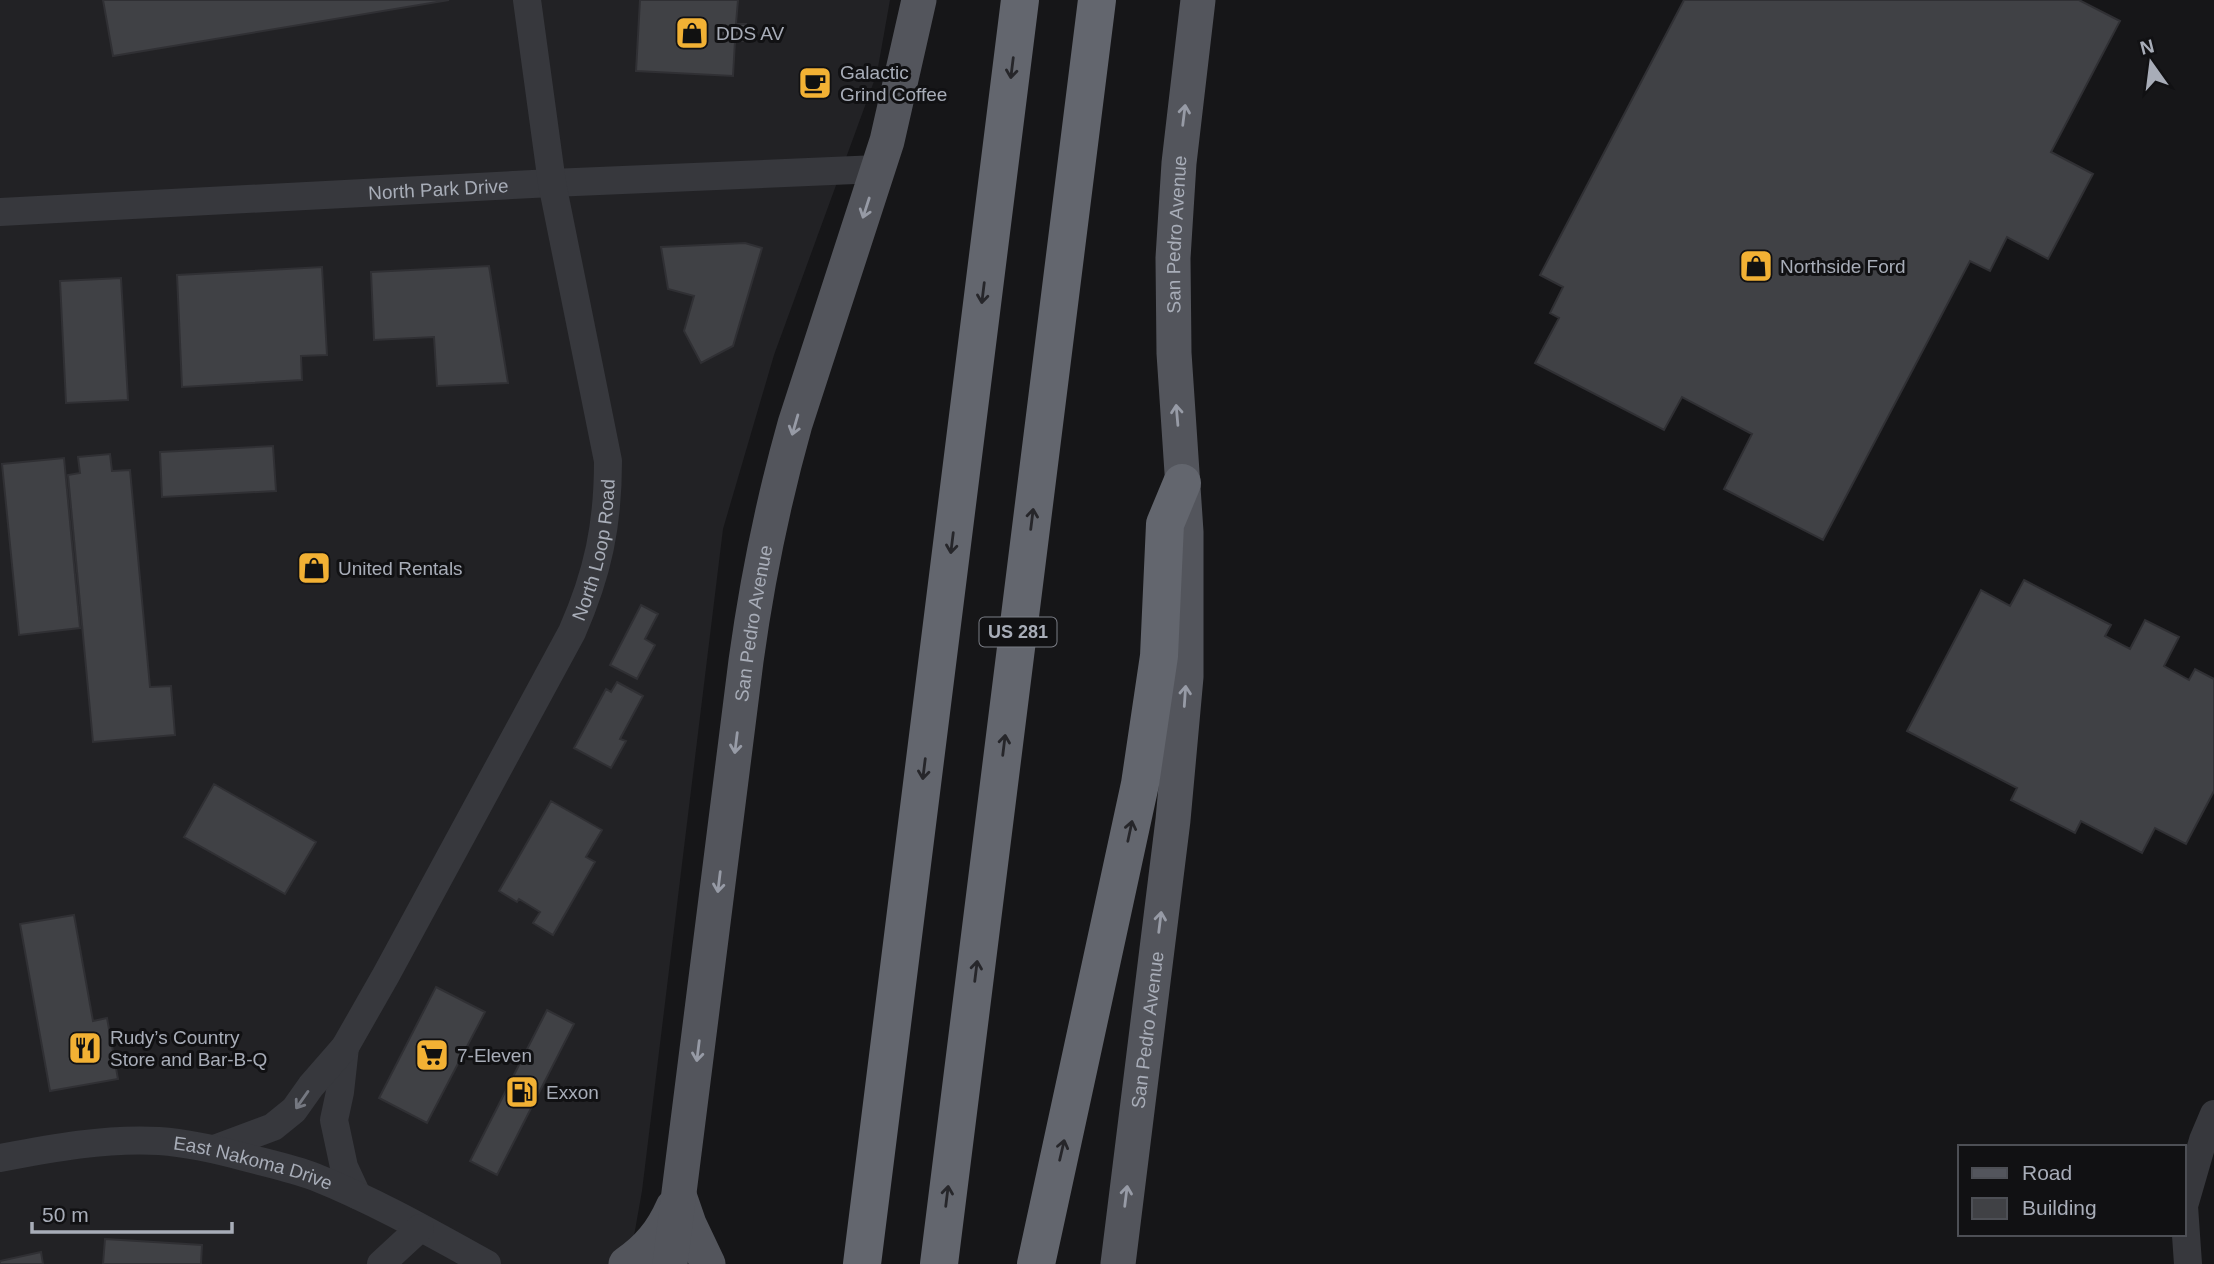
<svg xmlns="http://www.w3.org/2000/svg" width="2214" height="1264" font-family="Arial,sans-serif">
<rect width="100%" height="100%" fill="#161618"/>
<path fill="#222225" d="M0,0H890L877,73L774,355L723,529L642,1191L629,1264H0Z"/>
<path fill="#404145" stroke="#303034" stroke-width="2" d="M103,0H449L113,56Z
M640,0H738L736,24H746L745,41H735L733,76L636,71Z
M1684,0H2079L2120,21L2051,152L2093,174L2048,259L2007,237L1990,271L1970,261L1823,540L1724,489L1752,434L1682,397L1664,430L1535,363L1559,318L1550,313L1563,287L1540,275Z
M745,243L762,248L733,346L701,363L684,331L694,296L668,289L661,247Z
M489,266L508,383L437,386L434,337L374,340L371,272Z
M322,267L327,355L301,356L302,380L182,387L177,275Z
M121,278L128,400L66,403L60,281Z
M273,446L276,491L162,497L160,452Z
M110,454L112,471L130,470L150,687L171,686L175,735L93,742L68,475L80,473L78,457Z
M64,458L80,628L19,635L2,464Z
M2024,580L2111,625L2105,636L2130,649L2145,620L2179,637L2164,666L2189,680L2195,669L2214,679V791L2186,844L2155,828L2142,853L2081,821L2075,833L2011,800L2017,788L1907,731L1981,590L2010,606Z
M641,605L658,614L645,639L655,645L637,679L610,665Z
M617,682L643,696L620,739L626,741L611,768L574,748L606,689L611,692Z
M214,784L316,842L285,894L184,837Z
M551,801L602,830L586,857L595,862L553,935L533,923L540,912L519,899L517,902L499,891Z
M74,915L93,1021L107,1018L118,1079L50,1091L20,924Z
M436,987L485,1012L427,1123L379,1098Z
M547,1010L574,1024L497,1175L470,1161Z
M105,1239L202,1245L201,1264H103Z
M41,1252L43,1264H0V1261Z"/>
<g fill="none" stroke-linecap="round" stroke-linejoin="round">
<g stroke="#37383d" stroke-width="28">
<path id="s1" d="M0,212L552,183L878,169"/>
<path d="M345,1047L340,1092L334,1120L344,1167L357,1195"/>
<path id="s2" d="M214,1149L273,1127L294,1110L311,1086L345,1047L386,975L572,632C598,573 608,525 608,461L552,183L527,0"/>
<path id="s3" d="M0,1158C52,1148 106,1138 159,1141C189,1143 219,1150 248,1158C271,1164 294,1169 315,1177C375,1201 431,1233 487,1264"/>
<path d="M381,1264L420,1228"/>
<path d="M2188,1264L2184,1206L2203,1140L2214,1114"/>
</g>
<g stroke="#53555c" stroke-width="35">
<path d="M680,1198L689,1224L708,1264"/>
<path d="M626,1264C648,1249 662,1232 673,1207"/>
<path id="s4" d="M670,1264L746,661C757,581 773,502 795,424L887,141L919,0"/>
<path id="s5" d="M1118,1264L1173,820L1186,677V532L1174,353L1173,258L1179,163L1198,0"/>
</g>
<path stroke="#63666e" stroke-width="38" d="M862,1264L1020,0
M939,1264L1097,0
M1036,1264L1140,784L1159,656L1165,524L1182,483"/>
</g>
<defs><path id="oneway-shaft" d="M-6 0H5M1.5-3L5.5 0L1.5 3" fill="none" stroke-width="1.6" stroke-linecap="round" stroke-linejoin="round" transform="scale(1.75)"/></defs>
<g stroke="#26262a">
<use href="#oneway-shaft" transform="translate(1012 68) rotate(97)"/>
<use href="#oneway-shaft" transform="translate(983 293) rotate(97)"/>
<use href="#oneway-shaft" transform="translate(1032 519) rotate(-83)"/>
<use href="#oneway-shaft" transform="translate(952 543) rotate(97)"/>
<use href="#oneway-shaft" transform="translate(1004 745) rotate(-83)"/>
<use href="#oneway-shaft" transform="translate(924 769) rotate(97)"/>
<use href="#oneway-shaft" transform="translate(1130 831) rotate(-78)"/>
<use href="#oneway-shaft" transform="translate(976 971) rotate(-83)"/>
<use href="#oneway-shaft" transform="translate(1062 1150) rotate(-77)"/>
<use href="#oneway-shaft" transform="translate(947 1196) rotate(-83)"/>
</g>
<g stroke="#979ba6">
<use href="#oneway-shaft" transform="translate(1184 115) rotate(-83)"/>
<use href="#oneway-shaft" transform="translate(866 208) rotate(108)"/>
<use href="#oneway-shaft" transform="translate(1177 415) rotate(-95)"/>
<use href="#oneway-shaft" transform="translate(795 425) rotate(106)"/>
<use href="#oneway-shaft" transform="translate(1185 696) rotate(-86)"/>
<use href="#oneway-shaft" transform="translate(736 743) rotate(97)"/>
<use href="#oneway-shaft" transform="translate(719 882) rotate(97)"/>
<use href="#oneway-shaft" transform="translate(1160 922) rotate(-83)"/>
<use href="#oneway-shaft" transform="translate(698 1051) rotate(97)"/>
<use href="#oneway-shaft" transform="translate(1126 1196) rotate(-83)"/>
</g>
<use stroke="#757881" href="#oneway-shaft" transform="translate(302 1100) rotate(125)"/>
<defs>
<symbol id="shop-square" viewBox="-11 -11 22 22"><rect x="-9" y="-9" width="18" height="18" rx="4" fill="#f2b134" stroke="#111113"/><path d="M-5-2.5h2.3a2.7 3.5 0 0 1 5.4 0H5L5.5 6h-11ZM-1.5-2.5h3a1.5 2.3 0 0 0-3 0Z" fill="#111"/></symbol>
<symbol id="cafe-square" viewBox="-11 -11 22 22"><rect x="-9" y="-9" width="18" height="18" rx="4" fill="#f2b134" stroke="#111113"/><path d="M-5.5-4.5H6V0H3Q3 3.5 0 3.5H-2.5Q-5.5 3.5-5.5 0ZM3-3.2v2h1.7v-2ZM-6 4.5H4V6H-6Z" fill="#111"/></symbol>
<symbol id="restaurant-square" viewBox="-11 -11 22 22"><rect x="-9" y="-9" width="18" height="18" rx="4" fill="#f2b134" stroke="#111113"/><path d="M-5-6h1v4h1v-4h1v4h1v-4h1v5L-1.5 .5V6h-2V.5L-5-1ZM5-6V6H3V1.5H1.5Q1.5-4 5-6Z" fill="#111"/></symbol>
<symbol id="supermarket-square" viewBox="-11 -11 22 22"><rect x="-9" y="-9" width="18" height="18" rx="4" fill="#f2b134" stroke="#111113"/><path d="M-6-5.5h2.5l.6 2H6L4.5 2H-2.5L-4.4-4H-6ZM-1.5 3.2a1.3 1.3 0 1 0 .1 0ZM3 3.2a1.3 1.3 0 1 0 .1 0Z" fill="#111"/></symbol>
<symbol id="fuel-square" viewBox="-11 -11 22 22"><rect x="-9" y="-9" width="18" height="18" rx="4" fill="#f2b134" stroke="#111113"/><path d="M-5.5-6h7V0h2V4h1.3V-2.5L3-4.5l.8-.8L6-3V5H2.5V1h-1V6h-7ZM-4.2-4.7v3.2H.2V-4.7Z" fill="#111"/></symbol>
</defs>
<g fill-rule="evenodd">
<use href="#shop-square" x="673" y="14" width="38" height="38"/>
<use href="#cafe-square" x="796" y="64" width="38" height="38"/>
<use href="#shop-square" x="1737" y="247" width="38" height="38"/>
<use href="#shop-square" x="295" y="549" width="38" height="38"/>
<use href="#restaurant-square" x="66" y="1029" width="38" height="38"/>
<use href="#supermarket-square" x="413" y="1036" width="38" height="38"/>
<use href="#fuel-square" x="503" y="1073" width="38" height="38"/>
</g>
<g text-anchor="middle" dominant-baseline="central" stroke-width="6" stroke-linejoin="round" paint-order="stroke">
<rect fill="#111113" stroke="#7b7e86" stroke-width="2" x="979.5" y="617.5" width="77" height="29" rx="5"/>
<g font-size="18" font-weight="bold" fill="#a8adb8">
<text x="1018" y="632">US 281</text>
</g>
<g font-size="19" fill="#a8adb8" stroke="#111113" text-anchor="start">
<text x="716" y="33">DDS AV</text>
<text x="840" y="72">Galactic<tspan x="840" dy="22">Grind Coffee</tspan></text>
<text x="1780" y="266">Northside Ford</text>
<text x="338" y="568">United Rentals</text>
<text x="110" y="1037">Rudy’s Country<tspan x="110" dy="22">Store and Bar-B-Q</tspan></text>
<text x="457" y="1055">7-Eleven</text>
<text x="546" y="1092">Exxon</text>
</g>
<g font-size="19" fill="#a8adb8" stroke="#111113">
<text stroke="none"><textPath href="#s1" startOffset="439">North Park Drive</textPath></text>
<text stroke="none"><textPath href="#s5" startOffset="1034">San Pedro Avenue</textPath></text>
<text stroke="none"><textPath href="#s2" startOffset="730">North Loop Road</textPath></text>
<text stroke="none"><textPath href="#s4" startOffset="646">San Pedro Avenue</textPath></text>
<text stroke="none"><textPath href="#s5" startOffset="236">San Pedro Avenue</textPath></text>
<text stroke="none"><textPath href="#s3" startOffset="257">East Nakoma Drive</textPath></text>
</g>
</g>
<rect x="1958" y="1145" width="228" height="91" fill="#111113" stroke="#4d4f55" stroke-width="2"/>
<rect x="1972" y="1168" width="35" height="10" fill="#53555c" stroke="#4d4f55" stroke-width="2"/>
<text x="2022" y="1180" font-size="21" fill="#a8adb8">Road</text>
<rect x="1972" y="1198" width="35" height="21" fill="#404145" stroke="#4d4f55" stroke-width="2"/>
<text x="2022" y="1215" font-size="21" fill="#a8adb8">Building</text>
<g transform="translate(2151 63) rotate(346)" stroke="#111113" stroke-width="5" paint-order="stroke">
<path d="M0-5L12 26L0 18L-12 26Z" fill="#a8adb8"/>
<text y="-10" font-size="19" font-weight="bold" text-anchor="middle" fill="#a8adb8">N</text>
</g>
<path d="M32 1222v10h200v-10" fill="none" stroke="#a8adb8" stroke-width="3.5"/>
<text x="42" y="1222" font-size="21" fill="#a8adb8" stroke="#111113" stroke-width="5" paint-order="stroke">50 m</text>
</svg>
